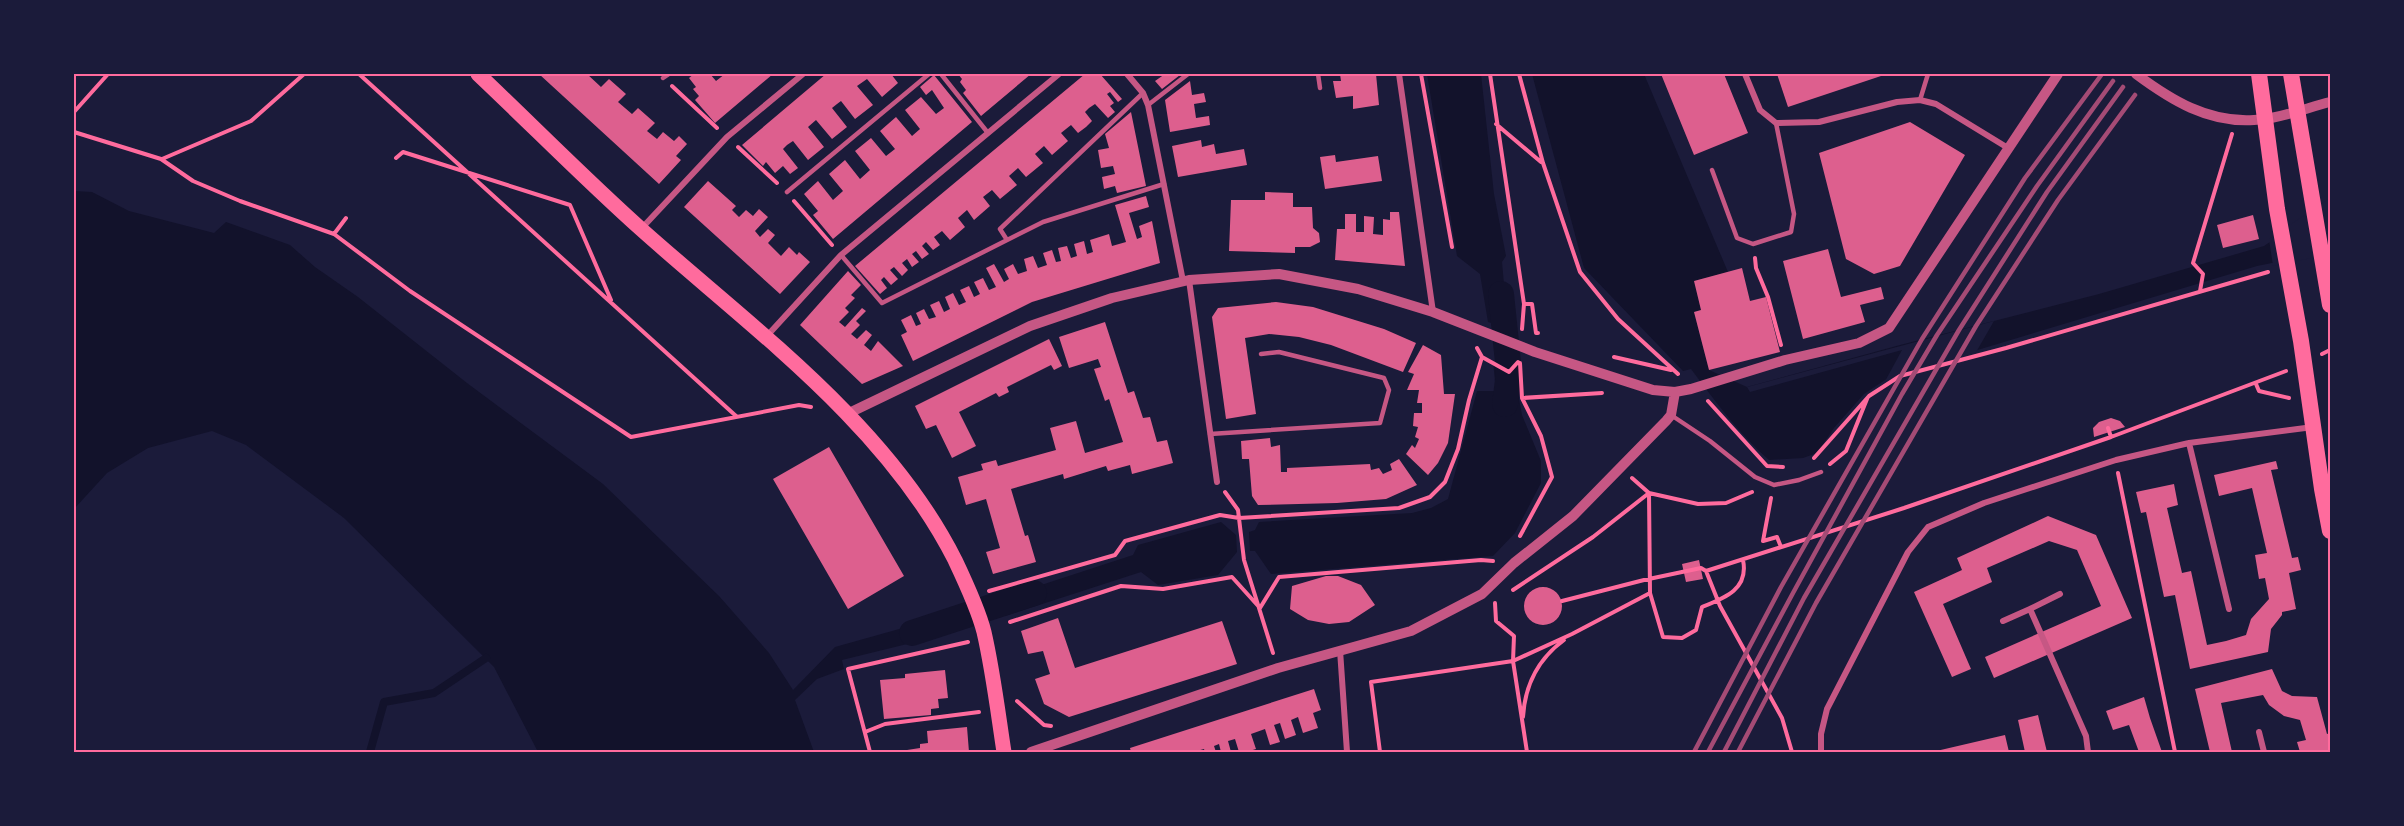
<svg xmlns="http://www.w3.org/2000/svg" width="2404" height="826" font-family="Raleway,sans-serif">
<rect width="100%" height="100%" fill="#1b1b3a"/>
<path fill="#12122b" d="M1427,74H1481L1494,194L1506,256L1502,262L1508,328L1488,322L1480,274L1457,256Z
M1532,74H1644L1728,272L1694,281L1701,310L1694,312L1709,370L1747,387L1900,345L2099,294L2264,246L2330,201V251L2257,266L1891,376L1864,394L1834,428L1817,453L1803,458L1769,460C1739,434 1715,401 1691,369L1683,371L1584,268Z
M74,191L92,192L129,211L214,233L226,222L290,245L315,267L358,297L467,383L603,484L719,596L769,653L793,690L835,647L942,617L948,634L842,660L844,669L817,679L795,700L814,752H538L494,667L344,518L246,445L212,431L148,448L107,473L74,509Z
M1493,361L1514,371L1522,415L1541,461V483L1515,533L1493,556L1271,574L1255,551H1250L1249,532L1255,530L1259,522L1412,513L1431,508L1448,499L1477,391H1496Z
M1221,522L1236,535L1237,552L1218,575L1158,585L1141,572L1005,616L998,599L1133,555L1138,545Z"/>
<path fill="#1b1b3a" d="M2330,198V254L2273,266L2269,239Z
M1994,321L1975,354L1893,379L1883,385L1902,350L1750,392L1747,387Z"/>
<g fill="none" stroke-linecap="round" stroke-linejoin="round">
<path stroke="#12122b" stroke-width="8" d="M370,752L384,702L434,693L486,658"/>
<path stroke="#12122b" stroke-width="26" d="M1501,294L1509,372L1505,404
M912,633L1034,593"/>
</g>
<path fill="#dd5f8e" d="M539,74H587L601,87L609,79L626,94L618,102L632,114L638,108L655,123L647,131L657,139L663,132L674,141L679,136L687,144L676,156L681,160L659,184Z
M694,74H706L708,76L710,74L716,81L725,74H773L715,123L695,100L699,96L693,89L696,87L689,78Z
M826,74H891L898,83L882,97L867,79L857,86L873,105L855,119L841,101L837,104L832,108L847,127L832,139L816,120L808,127L824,147L808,160L793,141L787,145L783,149L798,168L790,174L783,166L775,173L766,162L763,166L742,145Z
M958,74H981L984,76L986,74H1031L981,116L963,93L966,90L960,82L962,79Z
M1085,74H1100L1122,99L1118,102L1110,92L1107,94L1114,103L1110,106L1115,112L1108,118L1095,104L1089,108L1085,112L1092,121L1086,127L1078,133L1071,125L1061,133L1068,141L1052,155L1044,146L1035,154L1043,163L1026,177L1018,168L1009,176L1017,185L1000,199L992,190L983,197L990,206L974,220L967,210L958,218L965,227L950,240L942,231L934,237L940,245L933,250L926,242L922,246L929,254L922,259L916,251L912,254L919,262L912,267L907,259L902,263L908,270L902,276L894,267L890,270L898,279L891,285L884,277L881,280L887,288L880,294L855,266Z
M1165,74L1180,75L1162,89L1155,81Z
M1340,74H1376L1379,105L1353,109V96L1336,98L1333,81H1341Z
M1661,74H1724L1748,133L1694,155Z
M1777,74H1887L1788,107Z
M934,75L972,122L833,239L813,215L818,211L804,194L818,181L833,200L843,191L829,174L845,160L860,179L870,170L855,151L871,138L886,156L895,149L880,131L896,117L912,136L920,129L905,110L921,97L936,114L944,108L932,90L926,95L920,87Z
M1190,81L1192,95L1204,93L1206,102L1194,104L1196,118L1209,116L1210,125L1170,132L1165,100Z
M1131,112L1146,186L1117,193L1115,186L1104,189L1102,177L1115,174L1113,166L1101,168L1098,150L1109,148L1105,134Z
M1910,122L1965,155L1900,266L1874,274L1846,259L1819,153Z
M1201,140L1202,147L1214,144L1216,154L1244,149L1247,165L1178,177L1172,146Z
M1335,155L1336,162L1378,156L1382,181L1325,189L1320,157Z
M708,181L736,206L732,210L739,217L746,210L753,216L759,209L768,217L755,231L760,237L768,229L775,235L768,243L781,256L789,247L797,255L799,252L810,262L780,294L684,207Z
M1265,192L1293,193V207H1312L1313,228L1319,233L1320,242L1310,247H1295V253L1229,251L1231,200H1265Z
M1146,196L1149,207L1129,213L1137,239L1142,237L1139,226L1152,221L1160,263L1032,302L913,361L901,335L907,332L901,320L911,315L916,326L921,324L916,313L924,309L929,319L936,317L930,305L939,301L944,312L950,309L945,297L953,293L959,305L966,302L960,290L969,286L974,297L980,294L974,282L983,278L989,290L996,287L986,268L994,264L1004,282L1009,279L1004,269L1013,264L1018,274L1027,271L1024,259L1033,256L1038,268L1047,265L1043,253L1052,250L1056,262L1061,261L1058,248L1067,246L1071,258L1077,256L1074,244L1084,241L1087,254L1093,252L1090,240L1109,234L1112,246L1126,242L1115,205Z
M1390,212H1399L1405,266L1335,260L1337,229H1345V214H1356V232H1364V216L1374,217L1373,234L1383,235V219L1390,220Z
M2253,215L2259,239L2223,248L2217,225Z
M1828,249L1841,297L1881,287L1884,299L1860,305L1865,322L1803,339L1783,261Z
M1742,268L1750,301L1766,297L1780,352L1709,370L1694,312L1701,310L1694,281Z
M848,271L861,285L851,295L855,298L845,308L849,312L839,322L845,327L862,308L866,311L856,321L860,325L851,334L857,339L866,330L872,335L864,345L871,351L878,341L903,366L862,384L800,325Z
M1276,302L1313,307L1384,329L1416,343L1403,372L1331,345L1299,337L1269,334L1245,338L1256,414L1226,419L1212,317L1218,308Z
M1105,322L1128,393L1134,391L1143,418L1150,417L1157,442L1167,440L1173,463L1132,474L1130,465L1108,471L1106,466L1064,479L1063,474L1011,489L1025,536L1028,535L1036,562L993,574L986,552L1000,548L986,499L966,505L958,477L983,470L981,464L996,460L998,466L1056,450L1050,428L1076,421L1085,453L1123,442L1109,399L1105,401L1094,369L1101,367L1098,359L1069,368L1059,337Z
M1049,339L1062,366L1054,370L1051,365L1007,387L1009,392L999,397L996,393L959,412L976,446L952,458L936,425L926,429L915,406Z
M1423,345L1441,355L1444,394H1455L1448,443L1438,463L1428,475L1406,454L1412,445L1415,448L1419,439L1415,437L1418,427L1413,426L1414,413H1422V403H1417L1419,390H1407L1414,374L1408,372Z
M2111,418L2120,421L2125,427L2094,437L2093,428L2099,422Z
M1270,438L1271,447L1280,445L1281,472H1287V468L1370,464L1371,470L1379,468L1383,474L1392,470L1390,464L1399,459L1417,485L1386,499L1337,503L1258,505L1252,496L1249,459H1242L1241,441Z
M829,447L904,576L848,609L773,479Z
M2276,461L2278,469L2271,470L2292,558L2298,557L2301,570L2289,573L2296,609L2282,612V615L2271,629L2268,652L2190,669L2175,595L2164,597L2146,512L2141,513L2136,492L2174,484L2178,505L2167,508L2182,573L2191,571L2207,645L2226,641L2246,635L2251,619L2269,599L2265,578L2259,579L2255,555L2267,553L2252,488L2219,496L2214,475Z
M2048,516L2096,535L2132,618L1994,678L1985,657L2101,606L2077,550L2049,541L1987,568L1992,582L1943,604L1971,669L1952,677L1914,592L1962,570L1957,558Z
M1699,560L1703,579L1686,582L1682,564Z
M1326,576H1338L1361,585L1375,605L1349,622L1329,624L1308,620L1290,609L1292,586Z
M1524 606a19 19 0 1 1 38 0a19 19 0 1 1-38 0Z
M1058,618L1075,668L1222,621L1237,664L1069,717L1044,704L1035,679L1050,674L1043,651L1028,654L1021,631Z
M2272,669L2282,691L2292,696L2317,697L2327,734L2330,733V752H2300L2297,742L2306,740L2300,720L2284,716L2269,705L2263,695L2221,703L2232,752H2210L2195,689Z
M945,670L948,698L938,699L939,708L931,709V715L884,719L880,680L905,678V674Z
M1314,689L1321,710L1313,713L1318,728L1303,733L1298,717L1291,720L1296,735L1285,739L1280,723L1274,725L1280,742L1270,745L1265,729L1251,734L1256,749L1246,752H1239L1235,739L1228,741L1231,752H1221L1219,744L1214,746L1216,752H1205L1204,749L1193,752H1131L1130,748Z
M2144,697L2150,718L2162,752H2139L2129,725L2113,730L2106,711Z
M2038,715L2047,752H2025L2018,720Z
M967,727L969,752H894L920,748V744L928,743L927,731Z
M2005,735L2009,752H1932Z"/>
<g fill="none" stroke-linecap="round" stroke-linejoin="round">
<path stroke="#ff6b9d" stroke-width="4" d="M359,74L736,416
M1421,74L1452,247
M1490,74L1524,304L1522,329
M1519,74L1543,163L1580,272L1618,319L1678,374
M672,86L717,128
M74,112L108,74
M1496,124L1541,162
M74,132L161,159L193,181L240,201L334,234L410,291L631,437L799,405L811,407
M738,147L777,183
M396,158L403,152L570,205L611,300
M162,159L251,121L304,74
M794,201L832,245
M334,234L346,218
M1755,258L1756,268L1768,297L1781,345
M2200,291L2203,274L2193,263L2232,134
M1524,304H1532L1536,333H1538
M1477,348L1482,357L1509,372L1518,362
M2322,354L2330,350
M1614,357L1671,370
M2256,384L2259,391L2289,398
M1522,398L1602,393
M1708,401L1767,466L1783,467
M2108,428L2111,437
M1814,458L1869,396L1900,376L2006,348L2268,272
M1830,464L1846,451L1867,399
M2118,473L2175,752
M1225,492L1238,510L1244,560L1273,653
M1771,498L1763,541L1777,537L1781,547
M1520,536L1552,477L1541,436L1522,398L1520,363
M1513,590L1593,537L1649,493L1632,478
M989,591L1115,555L1125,541L1220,515L1239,518L1399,508L1430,497L1445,482L1458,449L1469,400L1482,357
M1650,593L1663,637L1682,638L1696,630L1702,607C1725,598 1749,589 1743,560
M1562,601L1644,580L1701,568L1706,571
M1495,603L1496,621L1514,636L1513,661L1527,752
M1260,608L1279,577L1481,560L1493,561
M1010,622L1121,586L1163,589L1232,577L1260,608
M1017,701L1044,725L1051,726
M1523,717C1525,684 1538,659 1564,640
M865,732L885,724L979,712
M870,752L848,669L968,642
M1380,752L1371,682L1513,661L1572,634L1650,593L1649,493L1698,504L1726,503L1752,492
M1792,752L1782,718L1720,606L1706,571L1904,508L2111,437L2286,371"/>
<path stroke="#c65784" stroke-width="4.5" d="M941,74L988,133
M1318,74L1320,88
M663,78L669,74
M1920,100L1928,74
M1148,105L1188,74
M1712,170L1737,238L1753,244L1791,232L1794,214L1776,123
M787,192L929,74
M1007,240L1000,229L1143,93
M841,255L882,303L1043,222L1164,184
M1671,415L1710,441L1755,477L1774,485L1799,480L1821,472
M1210,434L1380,423L1389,390L1384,378L1279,352L1261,354"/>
<path stroke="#c65784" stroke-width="6" d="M1127,74L1143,93L1148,105L1183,281
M1399,74L1433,312
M1745,74L1760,110L1776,123L1819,122L1897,102L1920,100L1936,104L2008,148
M641,229L727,137L803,74
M1189,280L1217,482
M766,337L841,255L1059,74
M2189,443L2229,609
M2030,609L2060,594
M2003,621L2030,609L2086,736L2088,752
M1340,650L1347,752
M2259,732L2264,752
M1821,752V734L1827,709L1908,552L1928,527L1984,503L2116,460L2189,443L2313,427"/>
<path stroke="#c65784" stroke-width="10" d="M2136,74C2171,100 2208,123 2254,120C2279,119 2306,108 2330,102
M847,414L1030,326L1112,298L1189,280L1279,274L1358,289L1433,312L1535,352L1653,390L1675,392L1691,389L1785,360L1859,343L1889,328L2058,74
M1031,752L1278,668L1411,631L1482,594L1514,563L1573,516L1666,421L1671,415L1675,392"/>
<path stroke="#ff6b9d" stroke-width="15" d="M478,74C533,126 586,180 642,230C753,329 887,425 955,560C964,579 979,612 984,632C993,671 998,713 1004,752"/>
<path stroke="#ff6b9d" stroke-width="16" d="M2259,74L2277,209L2301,341L2322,489L2330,531
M2291,74L2330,305"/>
<path stroke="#a44b75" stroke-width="4.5" d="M1694,752L1781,587L1922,339L2025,178L2102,74
M1708,752L1793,593L1902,394L1937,335L2037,186L2113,81
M1724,752L1804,598L1959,330L2047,192L2123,87
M1738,752L1816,603L1976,326L2058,200L2135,95"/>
</g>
<rect width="2404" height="826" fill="none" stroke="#1b1b3a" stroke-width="150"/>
<rect x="75" y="75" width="2254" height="676" fill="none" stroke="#ff6b9d" stroke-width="2"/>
</svg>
